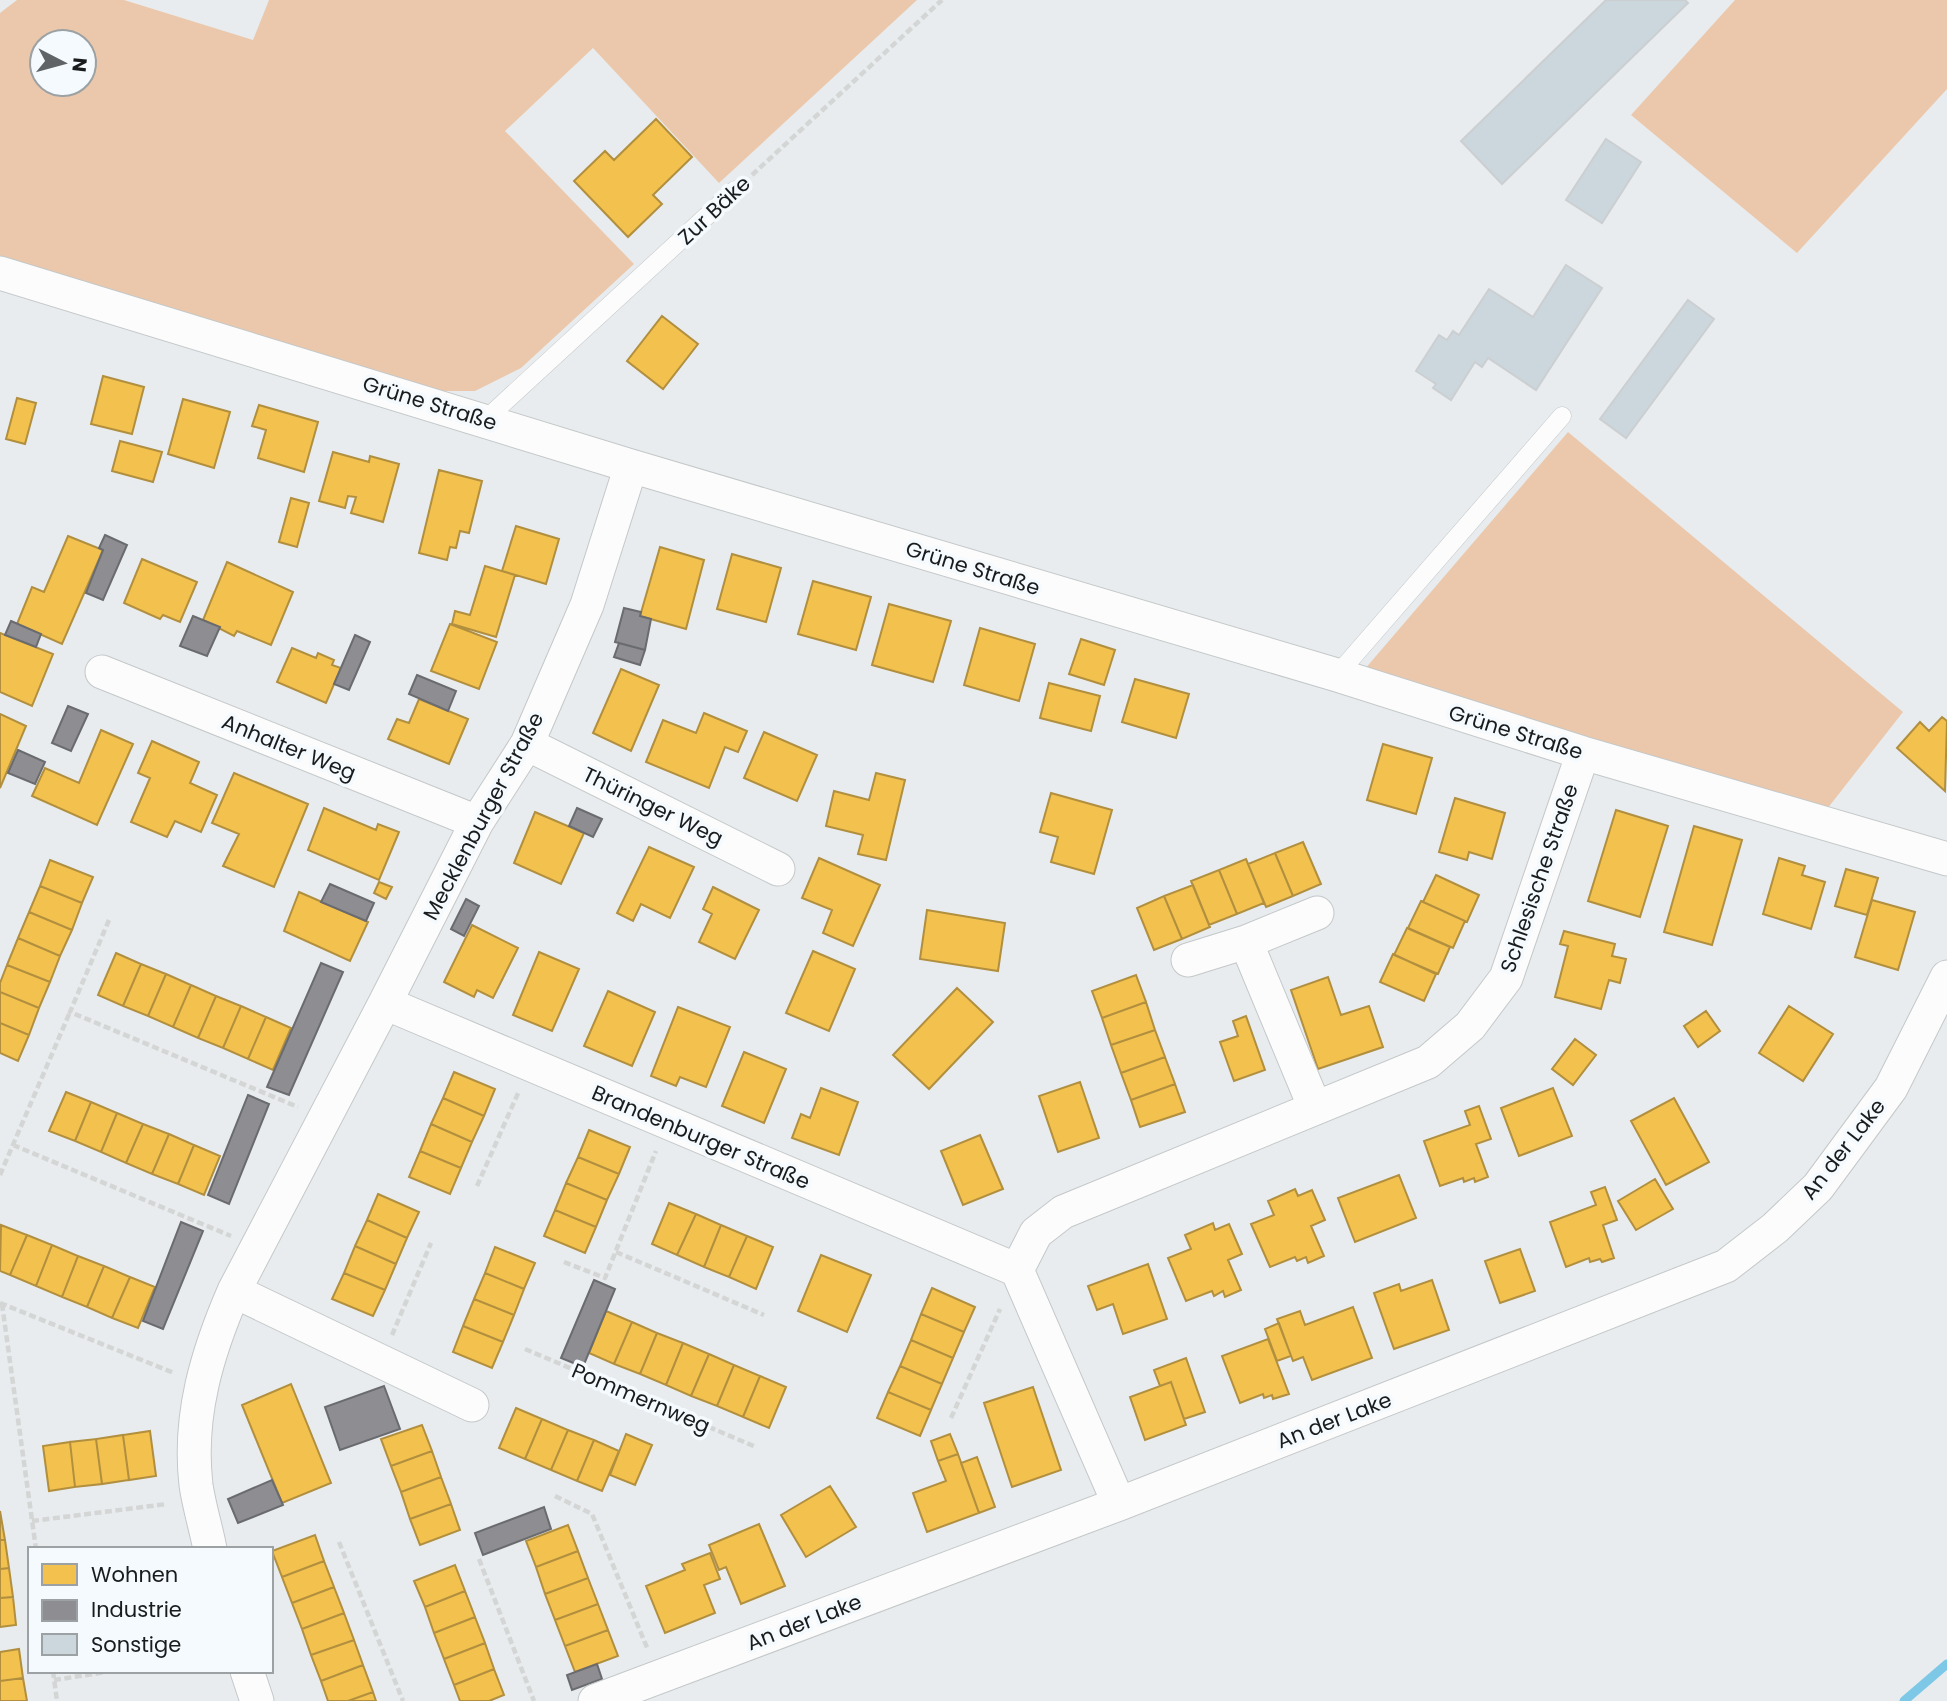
<svg xmlns="http://www.w3.org/2000/svg" width="1947" height="1701" font-family="Poppins,sans-serif">
<rect width="100%" height="100%" fill="#e8ecee"/>
<path fill="#ebc8ab" fill-rule="evenodd" d="M17,0H124L253,40L269,0H917L719,183L593,48L505,131L634,264L521,368L475,391H443L0,256V13ZM42,42H84V84H42Z
M1735,0H1947V89L1797,253L1631,115Z
M1568,432L1903,712L1827,809L1364,670Z"/>
<path fill="#f2c14e" stroke="#b18f3f" stroke-width="2" d="M656,119L692,157L653,195L662,204L628,237L574,181L605,151L614,160Z
M662,316L698,344L663,389L627,361Z
M103,376L144,387L132,434L91,424Z
M17,398L36,403L25,444L6,439Z
M183,399L230,412L214,468L168,454Z
M259,405L318,422L304,472L258,458L266,430L252,426Z
M120,441L162,452L153,482L112,471Z
M333,452L369,462L370,456L399,464L383,522L351,513L356,497L348,496L345,508L319,501Z
M439,470L482,481L469,533L460,531L456,548L450,547L447,560L419,553Z
M291,498L309,503L297,547L279,542Z
M516,526L559,539L546,584L502,571Z
M68,536L103,550L62,644L17,624L32,587L44,592Z
M660,547L704,560L686,629L640,616Z
M732,554L781,568L766,622L717,609Z
M142,559L197,582L180,622L163,615L160,619L124,603Z
M227,562L293,592L271,645L237,631L234,636L203,620Z
M485,566L515,575L496,637L452,624L455,611L470,615Z
M813,581L871,597L856,650L798,634Z
M889,604L951,621L933,682L872,665Z
M450,624L497,642L479,689L431,671Z
M980,628L1035,644L1019,701L964,685Z
M0,633L53,654L32,706L0,692Z
M1081,639L1115,650L1104,685L1069,674Z
M292,648L316,658L318,653L334,660L332,665L341,668L326,703L277,682Z
M621,669L659,685L631,751L593,733Z
M1135,679L1189,694L1176,738L1122,722Z
M1049,683L1100,696L1091,731L1040,718Z
M419,699L468,719L449,764L388,739L397,719L409,723Z
M704,713L747,731L738,752L725,747L709,788L646,762L663,720L696,733Z
M0,714L26,726L0,788Z
M1942,717L1947,721L1945,791L1897,748L1920,722L1929,731Z
M101,730L133,744L97,825L32,796L45,768L79,783Z
M764,732L817,755L797,801L744,778Z
M152,741L199,762L190,783L217,795L201,832L175,821L167,837L131,822L150,778L138,773Z
M1383,744L1432,758L1416,814L1367,800Z
M234,773L308,804L274,887L223,866L239,834L212,823Z
M876,773L905,780L886,860L858,854L863,835L826,826L834,791L869,800Z
M1051,793L1112,810L1094,874L1051,862L1058,837L1040,832Z
M1455,798L1505,813L1492,859L1469,852L1467,860L1439,852Z
M324,808L376,830L378,824L399,832L379,880L308,850Z
M1616,810L1668,826L1640,917L1588,901Z
M535,812L584,833L561,884L514,863Z
M1694,826L1742,840L1712,945L1664,932Z
M1303,842L1321,884L1293,896L1275,853Z
M649,847L694,867L670,918L641,904L633,921L617,913Z
M1275,853L1293,896L1266,907L1248,864Z
M819,858L880,885L853,946L823,933L832,910L802,898Z
M1779,858L1805,866L1802,875L1825,882L1811,929L1763,914Z
M1246,859L1264,903L1237,914L1219,870Z
M50,860L93,877L82,903L40,886Z
M1846,869L1878,878L1867,915L1835,906Z
M1219,870L1237,914L1209,925L1191,881Z
M1436,875L1479,895L1467,922L1423,902Z
M379,882L392,887L386,899L374,893Z
M1193,885L1210,927L1182,939L1164,896Z
M40,886L82,903L72,930L29,912Z
M713,887L759,910L735,959L699,942L712,914L703,909Z
M299,892L368,922L350,961L284,931Z
M1164,896L1182,939L1154,950L1137,908Z
M1872,900L1915,912L1898,970L1855,957Z
M1421,901L1465,921L1453,948L1408,928Z
M927,910L1005,923L998,971L920,959Z
M29,912L72,930L60,956L18,938Z
M472,925L518,948L493,998L477,990L474,997L444,982Z
M1407,928L1450,947L1438,974L1394,955Z
M1564,931L1615,944L1612,956L1626,959L1620,983L1609,980L1601,1009L1555,997L1568,946L1560,944Z
M18,938L60,956L50,982L7,965Z
M813,951L855,969L829,1031L786,1013Z
M539,952L579,969L552,1031L513,1015Z
M116,953L141,964L123,1006L98,995Z
M1393,954L1436,974L1424,1001L1380,982Z
M141,964L166,974L148,1016L123,1006Z
M7,965L50,982L39,1008L0,992V983Z
M166,974L191,985L173,1027L148,1016Z
M1136,975L1146,1002L1102,1018L1092,991Z
M1328,977L1341,1015L1369,1006L1383,1047L1318,1069L1291,990Z
M191,985L216,996L198,1038L173,1027Z
M957,988L993,1022L929,1089L893,1055Z
M608,991L655,1012L632,1066L584,1046Z
M0,992L39,1008L29,1035L0,1023Z
M216,996L241,1006L223,1048L198,1038Z
M1146,1002L1155,1030L1111,1045L1102,1018Z
M241,1006L266,1017L248,1059L223,1048Z
M1789,1006L1833,1034L1803,1081L1759,1053Z
M678,1007L730,1027L706,1087L680,1077L676,1086L651,1076Z
M1706,1011L1720,1031L1698,1047L1684,1026Z
M1246,1016L1265,1070L1234,1081L1220,1042L1238,1036L1233,1021Z
M266,1017L291,1028L273,1070L248,1059Z
M0,1023L29,1035L18,1061L0,1053Z
M1155,1030L1165,1057L1121,1073L1111,1045Z
M1575,1039L1596,1055L1573,1085L1552,1069Z
M744,1052L786,1069L764,1123L722,1106Z
M1165,1057L1175,1084L1131,1100L1121,1073Z
M454,1072L495,1089L484,1116L443,1098Z
M1080,1082L1099,1138L1058,1152L1039,1096Z
M1175,1084L1185,1112L1140,1127L1131,1100Z
M821,1088L858,1102L839,1155L792,1138L801,1114L810,1118Z
M1553,1088L1572,1136L1519,1156L1501,1108Z
M66,1092L91,1102L75,1141L49,1131Z
M443,1098L484,1116L472,1142L431,1124Z
M1674,1098L1709,1162L1666,1185L1631,1121Z
M91,1102L117,1113L101,1152L75,1141Z
M1479,1106L1491,1139L1476,1144L1488,1177L1475,1182L1474,1178L1464,1182L1463,1178L1440,1186L1424,1141L1470,1125L1465,1111Z
M117,1113L143,1124L126,1163L101,1152Z
M143,1124L169,1134L152,1174L126,1163Z
M431,1124L472,1142L461,1168L420,1151Z
M589,1130L630,1147L619,1174L578,1157Z
M169,1134L194,1145L178,1184L152,1174Z
M980,1135L1003,1189L963,1205L941,1151Z
M194,1145L220,1156L204,1195L178,1184Z
M420,1151L461,1168L450,1194L409,1177Z
M578,1157L619,1174L607,1200L566,1183Z
M1399,1175L1416,1218L1355,1242L1338,1198Z
M1655,1179L1673,1209L1636,1230L1618,1201Z
M566,1183L607,1200L596,1227L555,1210Z
M1605,1187L1617,1220L1603,1225L1614,1258L1602,1262L1600,1259L1590,1262L1589,1258L1566,1267L1550,1222L1596,1205L1591,1192Z
M1295,1189L1298,1196L1312,1190L1325,1220L1311,1226L1324,1256L1308,1263L1306,1257L1297,1261L1295,1257L1270,1267L1251,1224L1274,1215L1268,1201Z
M378,1194L419,1212L407,1238L367,1220Z
M669,1203L696,1214L677,1255L652,1244Z
M555,1210L596,1227L585,1253L544,1236Z
M696,1214L721,1225L704,1267L677,1255Z
M367,1220L407,1238L396,1264L355,1246Z
M1213,1223L1215,1230L1229,1224L1242,1254L1228,1260L1241,1290L1225,1297L1223,1291L1214,1296L1212,1291L1186,1301L1168,1258L1191,1249L1185,1235Z
M1,1225L27,1235L10,1275L0,1271Z
M721,1225L747,1236L729,1277L704,1267Z
M27,1235L52,1245L36,1286L10,1275Z
M747,1236L773,1247L756,1289L729,1277Z
M52,1245L78,1256L62,1297L36,1286Z
M355,1246L396,1264L385,1290L344,1273Z
M495,1247L535,1263L524,1289L485,1273Z
M1520,1249L1535,1291L1500,1303L1485,1261Z
M821,1255L871,1275L847,1332L798,1311Z
M78,1256L104,1266L87,1307L62,1297Z
M1148,1264L1167,1319L1123,1334L1113,1304L1097,1310L1088,1286Z
M104,1266L130,1277L112,1318L87,1307Z
M344,1273L385,1290L373,1316L332,1299Z
M485,1273L524,1289L514,1315L474,1299Z
M130,1277L155,1287L138,1328L112,1318Z
M1432,1280L1449,1330L1394,1349L1374,1293L1399,1284L1401,1291Z
M932,1288L975,1307L964,1332L921,1314Z
M474,1299L514,1315L503,1342L463,1326Z
M1353,1307L1372,1358L1312,1380L1303,1357L1293,1361L1277,1319L1300,1311L1305,1325Z
M606,1311L632,1322L614,1364L589,1353Z
M921,1314L964,1332L953,1358L911,1340Z
M632,1322L657,1333L640,1374L614,1364Z
M1279,1323L1291,1356L1277,1361L1265,1329Z
M463,1326L503,1342L492,1368L453,1352Z
M657,1333L683,1343L666,1385L640,1374Z
M1268,1339L1289,1394L1273,1399L1272,1395L1264,1398L1263,1394L1240,1403L1222,1356Z
M911,1340L953,1358L942,1384L900,1366Z
M683,1343L709,1354L691,1396L666,1385Z
M709,1354L734,1365L717,1406L691,1396Z
M1186,1358L1205,1412L1184,1419L1171,1382L1160,1386L1154,1370Z
M734,1365L760,1376L743,1417L717,1406Z
M900,1366L942,1384L931,1410L888,1392Z
M760,1376L786,1387L769,1428L743,1417Z
M1171,1382L1186,1425L1145,1440L1130,1397Z
M291,1384L331,1483L282,1503L242,1405Z
M1033,1387L1061,1470L1012,1487L984,1403Z
M888,1392L931,1410L920,1436L877,1418Z
M516,1408L542,1419L525,1459L499,1448Z
M542,1419L568,1430L551,1470L525,1459Z
M422,1425L432,1451L391,1466L381,1439Z
M568,1430L594,1440L577,1481L551,1470Z
M150,1431L156,1476L129,1480L123,1435Z
M626,1434L652,1445L635,1485L610,1475Z
M950,1434L958,1454L938,1461L931,1441Z
M123,1435L129,1480L102,1484L96,1439Z
M96,1439L102,1484L75,1487L70,1442Z
M594,1440L619,1451L602,1491L577,1481Z
M70,1442L75,1487L49,1491L43,1446Z
M432,1451L441,1477L401,1492L391,1466Z
M958,1454L979,1513L927,1532L913,1493L946,1481L938,1461Z
M977,1457L995,1507L979,1513L961,1463Z
M441,1477L451,1504L410,1519L401,1492Z
M830,1486L856,1527L806,1557L781,1515Z
M451,1504L460,1530L420,1545L410,1519Z
M0,1511L5,1540H0Z
M759,1524L785,1586L741,1604L726,1567L719,1570L709,1545Z
M568,1525L578,1551L536,1567L526,1541Z
M315,1535L324,1561L282,1577L272,1551Z
M0,1540H5L9,1568L0,1569Z
M578,1551L588,1578L545,1594L536,1567Z
M710,1553L720,1579L704,1585L715,1613L665,1633L646,1586L685,1570L682,1564Z
M324,1561L334,1587L292,1603L282,1577Z
M455,1565L465,1591L425,1607L414,1581Z
M9,1568L13,1597L0,1598V1569Z
M588,1578L598,1604L555,1620L545,1594Z
M334,1587L344,1613L302,1629L292,1603Z
M465,1591L475,1617L434,1633L425,1607Z
M13,1597L16,1625L0,1627V1598Z
M598,1604L608,1630L565,1646L555,1620Z
M344,1613L354,1640L311,1655L302,1629Z
M475,1617L485,1643L444,1659L434,1633Z
M608,1630L618,1656L575,1672L565,1646Z
M354,1640L363,1665L321,1681L311,1655Z
M485,1643L494,1669L454,1685L444,1659Z
M19,1649L23,1678L0,1681V1652Z
M363,1665L373,1692L348,1701H328L321,1681Z
M494,1669L504,1695L489,1701H460L454,1685Z
M23,1678L27,1701H0V1681Z
M373,1692L376,1701H348Z"/>
<path fill="#8d8d92" stroke="#6a6b6f" stroke-width="2" d="M105,535L127,545L103,600L86,593L103,550L99,548Z
M624,608L641,612L640,616L651,619L645,650L615,642Z
M193,616L220,627L207,656L180,646Z
M11,621L41,634L36,647L5,635Z
M355,635L370,642L349,690L334,684Z
M619,643L645,650L640,665L614,657Z
M417,675L456,691L448,711L409,694Z
M68,706L88,714L71,751L52,743Z
M18,750L45,762L35,784L8,773Z
M577,808L602,819L593,837L569,826Z
M330,884L374,903L366,921L321,902Z
M466,899L479,906L464,936L451,929Z
M321,963L343,972L289,1095L267,1087Z
M248,1095L269,1104L229,1204L208,1195Z
M181,1222L203,1231L163,1329L143,1321Z
M594,1280L615,1289L583,1367L561,1358Z
M384,1386L400,1429L340,1450L325,1407Z
M272,1480L283,1505L238,1523L228,1499Z
M544,1507L551,1529L483,1555L475,1533Z
M597,1664L602,1679L572,1690L567,1675Z"/>
<g fill="none" stroke-linecap="round" stroke-linejoin="round">
<path stroke="#7dc8e6" stroke-width="9" d="M1904,1701L1947,1664"/>
</g>
<path fill="#ccd7dd" stroke="#cccfd1" stroke-width="2" d="M1606,0H1685L1688,3L1502,184L1461,141Z
M1606,139L1641,162L1602,223L1566,200Z
M1566,265L1602,288L1536,390L1488,358L1482,367L1475,362L1451,400L1433,388L1436,384L1416,371L1439,335L1447,340L1453,331L1459,335L1489,289L1533,317Z
M1688,300L1714,319L1626,438L1600,419Z"/>
<g fill="none" stroke-linecap="round" stroke-linejoin="round">
<defs>
<path id="service" d="M485,420L735,190
M1337,675L1562,416"/>
<path id="minor" d="M0,273L631,466L1337,675L1583,753L1947,859
M102,672L477,822
M527,744L778,869
M1188,960L1246,942
M385,1003L1017,1270L1119,1504
M1315,1108L1246,942L1317,913
M1017,1270L1036,1233L1063,1212L1428,1062L1470,1026L1506,978L1583,753
M234,1291L472,1405
M210,1549C206,1528 199,1506 196,1485C188,1416 207,1353 234,1291L385,1003L477,822L527,744L587,605L631,466
M247,1671L257,1701
M595,1701L1119,1504L1726,1266L1775,1228L1818,1187L1891,1088L1947,977"/>
</defs>
<use href="#service" stroke="#c4c8c9" stroke-width="19"/>
<use href="#minor" stroke="#c4c8c9" stroke-width="35"/>
<path stroke="#d4d5d5" stroke-width="4.5" stroke-dasharray="7 3.5" stroke-linecap="butt" d="M752,175L942,0
M109,920L70,1012L298,1107
M13,1145L231,1236
M0,1175L70,1012
M477,1186L519,1091
M616,1252L764,1315
M564,1262L605,1278L656,1151
M0,1303L174,1373
M2,1304L36,1549
M392,1335L431,1243
M525,1349L756,1447
M951,1418L1000,1309
M555,1496L592,1514L648,1650
M32,1521L167,1504
M339,1542L403,1701
M479,1559L534,1701
M53,1671L57,1701
M54,1680L113,1671"/>
<use href="#service" stroke="#fcfcfc" stroke-width="18"/>
<use href="#minor" stroke="#fcfcfc" stroke-width="33"/>
</g>
<g text-anchor="middle" dominant-baseline="central" stroke-width="7" stroke-linejoin="round" paint-order="stroke">
<g font-size="21" fill="#191b1c" stroke="#f4fafe">
<text transform="translate(714 210) rotate(-43)">Zur Bäke</text>
<text transform="translate(430 403) rotate(17)">Grüne Straße</text>
<text transform="translate(973 568) rotate(17)">Grüne Straße</text>
<text transform="translate(1516 732) rotate(17)">Grüne Straße</text>
<text transform="translate(289 747) rotate(22)">Anhalter Weg</text>
<text transform="translate(653 806) rotate(26)">Thüringer Weg</text>
<text transform="translate(483 816) rotate(-62)">Mecklenburger Straße</text>
<text transform="translate(1539 878) rotate(-71)">Schlesische Straße</text>
<text transform="translate(701 1137) rotate(23)">Brandenburger Straße</text>
<text transform="translate(1843 1149) rotate(-52)">An der Lake</text>
<text transform="translate(641 1398) rotate(23)">Pommernweg</text>
<text transform="translate(1334 1420) rotate(-21)">An der Lake</text>
<text transform="translate(804 1622) rotate(-21)">An der Lake</text>
</g>
</g>
<rect x="28" y="1547" width="245" height="126" fill="#f4fafe" stroke="#9ca1a4" stroke-width="2"/>
<rect x="42" y="1564" width="35" height="21" fill="#f2c14e" stroke="#9ca1a4" stroke-width="2"/>
<text x="91" y="1582" font-size="21" fill="#191b1c">Wohnen</text>
<rect x="42" y="1600" width="35" height="21" fill="#8d8d92" stroke="#9ca1a4" stroke-width="2"/>
<text x="91" y="1617" font-size="21" fill="#191b1c">Industrie</text>
<rect x="42" y="1634" width="35" height="21" fill="#ccd7dd" stroke="#9ca1a4" stroke-width="2"/>
<text x="91" y="1652" font-size="21" fill="#191b1c">Sonstige</text>
<g transform="translate(63 63) rotate(96)"><circle r="33" fill="#f4fafe" stroke="#9ca1a4" stroke-width="2"/>
<path d="M0-5L12 26L0 18L-12 26Z" fill="#616466"/>
<text y="-10" font-size="19" font-weight="bold" text-anchor="middle" fill="#191b1c">N</text>
</g>
</svg>
